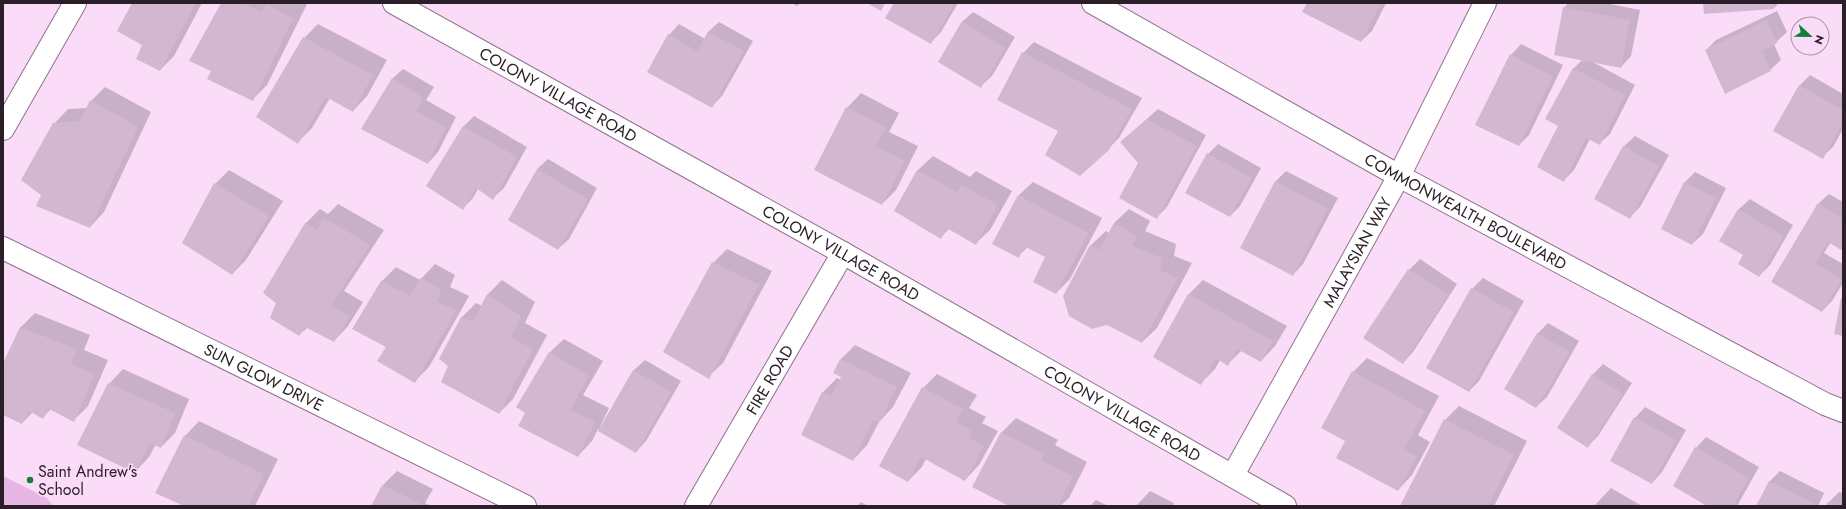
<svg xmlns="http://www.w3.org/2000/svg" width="1846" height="509" font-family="Jost,sans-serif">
<rect width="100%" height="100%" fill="#fadcf8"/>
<path fill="#e5b7e2" d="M3,476L47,498L53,506H3Z"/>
<path fill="#0003" d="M133,3H202L174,56L160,70L144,44Z
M222,3L307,4L267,85L252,100L212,70Z
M792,3H800L797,6Z
M895,3H958L941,32L930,43Z
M1308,3H1386L1372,31L1361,41Z
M1568,3H1605L1640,10L1631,56L1621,67L1591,61L1635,85L1610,134L1599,144L1590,139L1574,170L1564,180L1559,126L1547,119L1574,68L1583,59L1564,8Z
M1704,3H1779L1774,8Z
M1777,11L1787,32L1774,44L1781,60L1770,70L1706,50L1716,40Z
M973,12L1015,37L992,76L981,86L962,22Z
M719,22L753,41L722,96L712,106L669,35L679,24L705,39L708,32Z
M318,24L387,60L367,96L353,111L330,98L312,128L298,142L304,38Z
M1034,42L1142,98L1119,138L1108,149L1059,131L999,99L1023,53Z
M1521,44L1563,65L1529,135L1519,145L1511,55Z
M403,69L434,87L426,100L456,117L438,152L428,163L392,79Z
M1810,75L1843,94V129L1833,147L1822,157L1800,85Z
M105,87L151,112L104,212L90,227L42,194L54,124L68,109L87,108L91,101Z
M861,93L899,113L889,132L918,146L896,190L882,204L847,108Z
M1158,109L1206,135L1167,207L1157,217L1139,163L1121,142Z
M474,116L527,147L504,188L493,198L478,189L473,198L463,208V127Z
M1635,136L1669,155L1640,207L1630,217L1596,198L1624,146Z
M1218,144L1261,168L1240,206L1230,216L1208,154Z
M933,156L970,177L976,171L1012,191L990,230L975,244L949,229L941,237L895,211L918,170Z
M548,159L597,188L569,239L558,249L537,169Z
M229,170L283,201L246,260L232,274L215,184Z
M1286,171L1338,198L1303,264L1293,275L1275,182Z
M1695,172L1726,188L1703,234L1692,244L1685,182Z
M1033,182L1102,218L1070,279L1056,293L1047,257L1028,247L1018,256V196Z
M1829,194L1843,202V250L1831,242L1824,253L1843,264V283L1832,301L1822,311L1772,281L1818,204Z
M1750,199L1793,225L1770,265L1759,276L1745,255L1721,241L1739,209Z
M338,204L384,230L344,291L363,302L348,326L334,341L308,327L299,335L277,303L264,293L306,223L320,209L328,214Z
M1129,209L1150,221L1145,231L1176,244L1174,256L1192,263L1157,328L1142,342L1064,296L1091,245L1106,231L1109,233L1114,223Z
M727,249L772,271L723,363L708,377L713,263Z
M1420,259L1457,284L1413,352L1403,363L1365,338L1409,270Z
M435,264L455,275L450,287L469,296L429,367L414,382L387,347L353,329L382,281L396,267L420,280Z
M1483,278L1524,301L1479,381L1469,391L1472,289Z
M502,280L535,302L525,323L547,335L513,399L499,413L462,317L476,303L482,306L488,294Z
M1203,280L1287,326L1275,346L1261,361L1242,350L1228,364L1220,360L1215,369L1201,383L1154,357L1189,294Z
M35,313L90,335L84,350L108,360L88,406L74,420L51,409L43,417L33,412L22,423L3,414V365L21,327Z
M1548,323L1579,341L1547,397L1536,407L1505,388L1538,333Z
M564,339L603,361L583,395L609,408L600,427H601L634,370L645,360L681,381L646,441L636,452L598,429L592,441L578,456L526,413L549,353Z
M855,345L911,373L893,407L879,422L867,445L853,460L802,434L823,392L837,378L841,380L843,377L834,373L841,359Z
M1367,358L1439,396L1418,435L1430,442L1412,475L1398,490L1346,441L1353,372Z
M1603,364L1632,383L1598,436L1587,447L1558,427L1593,374Z
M123,369L189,399L175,433L161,447L156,444L149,457L135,472L109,384Z
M937,374L977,395L969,408L986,417L982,423L998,431L979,465L965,480L926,459L922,467L908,481L923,388Z
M1459,406L1527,441L1494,506H1401L1445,420Z
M1645,407L1686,430L1662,472L1652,483L1635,418Z
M1016,418L1058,440L1055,445L1087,462L1069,498L1060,506H1011L974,487L1002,432Z
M199,421L278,459L255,506H186L185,436Z
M1706,437L1759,467L1737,506H1709L1696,448Z
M397,471L433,489L425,503L430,506H372L383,485Z
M1780,471L1824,493L1818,506H1757L1770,481Z
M1611,488L1642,506H1594Z
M1150,491L1174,503L1173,506H1136Z
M1839,492L1843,493V506H1828V503Z
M1096,500L1108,506H1090Z
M861,502L868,506H857Z"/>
<path fill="#d3b7d1" d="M132,3H196L160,71L136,59L142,45L117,31Z
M221,3H242L262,12L266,3L293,19L253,101L207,79L211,71L189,61Z
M867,3H885L881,11Z
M894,3H955L931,44L885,18Z
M1307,3H1381L1361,42L1302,12Z
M1703,3H1774V9L1704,14Z
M1563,7L1630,20L1621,68L1554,55Z
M1766,20L1777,43L1762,51L1771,71L1725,94L1705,50Z
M962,21L1005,48L981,88L938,62Z
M708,32L744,51L712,108L647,72L668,34L697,51Z
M303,37L373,75L353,112L326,97L298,144L256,117Z
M1022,52L1132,109L1109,150L1080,176L1045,155L1058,131L997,100Z
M1510,54L1553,76L1519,146L1475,125Z
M1573,68L1625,95L1600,145L1586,138L1564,182L1537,167L1558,126L1545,119Z
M392,78L424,98L416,111L446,127L428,164L361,129Z
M1799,85L1843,110V123L1823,159L1773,131Z
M90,100L138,127L90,228L36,206L41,195L21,180L53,123L80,121Z
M846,107L886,127L876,146L905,161L882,205L814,170Z
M1147,119L1197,146L1157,219L1119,198L1138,163L1120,142Z
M463,126L517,157L493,200L476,188L463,210L426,186Z
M1623,146L1659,166L1630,219L1594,199Z
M1207,153L1252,178L1230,217L1185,193Z
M537,169L588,199L558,250L508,220Z
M917,170L957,192L961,185L998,205L976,245L947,228L941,239L894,211Z
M1275,181L1328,209L1293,276L1240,248Z
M1684,182L1716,198L1692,245L1661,229Z
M214,183L269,216L232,275L182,243Z
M1018,195L1089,233L1056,294L1033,282L1045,257L1024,246L1019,258L992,244Z
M1818,203L1843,219V251L1828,242L1815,263L1842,280L1822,312L1771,282Z
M1738,209L1784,236L1759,277L1738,264L1743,255L1719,241Z
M323,217L370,245L331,305L350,317L334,342L305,327L299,336L270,318L276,303L263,293L305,223L317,230Z
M1114,223L1137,236L1132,246L1162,258L1160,270L1178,278L1142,343L1107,325L1092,329L1069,316L1063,296L1090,245L1099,250Z
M712,262L759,285L709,379L663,352Z
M1408,269L1448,295L1403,364L1363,338Z
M420,278L441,289L437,301L456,311L415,383L377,361L386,347L352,329L381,281L410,296Z
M1471,288L1514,312L1469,392L1426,368Z
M487,294L521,316L511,337L533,349L499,414L441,382L448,366L439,359L461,317L473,322Z
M1188,294L1273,341L1261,362L1237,349L1228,366L1216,358L1201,385L1153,357Z
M1841,298H1843V336L1834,334Z
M20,327L77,349L71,364L95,374L74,422L49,409L43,419L29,411L22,424L3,415V363Z
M1537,333L1570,352L1536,408L1504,389Z
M549,352L589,376L570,410L595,422L578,457L518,426L525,413L516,407Z
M840,359L897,387L879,423L873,420L853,461L801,435L822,392L831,396L841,377L833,373Z
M633,370L671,392L636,453L598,431Z
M1352,371L1425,411L1404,449L1417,456L1398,491L1336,458L1345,441L1321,428Z
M1592,374L1623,394L1588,448L1557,428Z
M108,383L175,413L161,448L150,443L135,473L77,445Z
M922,387L963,409L956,422L972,431L969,438L984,446L965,481L921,457L908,482L879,466Z
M1634,417L1676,440L1652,484L1610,461Z
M1444,419L1514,455L1488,506H1400Z
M1001,432L1044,454L1041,460L1073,476L1058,506H1009L972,487Z
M184,435L264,474L248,506H184L155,493Z
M1695,447L1749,478L1733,506H1707L1673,486Z
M1769,481L1814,503L1813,506H1756Z
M382,485L420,503L418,506H371Z
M1827,502L1842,505V506H1827Z"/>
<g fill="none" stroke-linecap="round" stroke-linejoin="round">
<defs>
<g id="minor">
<path id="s1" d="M394,3L843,253L1285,506"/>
<path id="s2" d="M1093,3L1399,176L1825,404L1843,411"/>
<path d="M3,129L75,3"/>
<path id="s3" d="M3,248L525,506"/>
<path id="s4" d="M1233,475L1399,176L1485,3"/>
<path id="s5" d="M696,506L843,253"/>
</g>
</defs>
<use href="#minor" stroke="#8c728b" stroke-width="24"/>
<use href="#minor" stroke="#fff" stroke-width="22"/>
</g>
<circle fill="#108036" stroke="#fadcf8" stroke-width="1.5" cx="30" cy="480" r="4"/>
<g text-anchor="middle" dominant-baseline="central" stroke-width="3" stroke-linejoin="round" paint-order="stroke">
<g font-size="16" fill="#2a1f29" stroke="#fadcf8">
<text stroke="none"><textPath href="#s1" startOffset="188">COLONY VILLAGE ROAD</textPath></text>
<text stroke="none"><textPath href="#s2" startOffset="427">COMMONWEALTH BOULEVARD</textPath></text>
<text stroke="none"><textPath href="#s1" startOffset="512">COLONY VILLAGE ROAD</textPath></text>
<text stroke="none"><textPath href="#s4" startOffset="255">MALAYSIAN WAY</textPath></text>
<text stroke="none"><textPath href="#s3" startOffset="291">SUN GLOW DRIVE</textPath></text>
<text stroke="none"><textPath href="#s5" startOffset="146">FIRE ROAD</textPath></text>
<text stroke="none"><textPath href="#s1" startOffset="836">COLONY VILLAGE ROAD</textPath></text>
</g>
<g font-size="16" fill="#2a1f29" stroke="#fadcf8" text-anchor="start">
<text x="38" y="471">Saint Andrew's<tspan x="38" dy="18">School</tspan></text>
</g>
</g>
<rect width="1846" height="509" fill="none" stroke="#2a1f29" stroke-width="8"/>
<g transform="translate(1810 36) rotate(112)"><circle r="19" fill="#fadcf8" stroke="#a790a5"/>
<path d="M0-3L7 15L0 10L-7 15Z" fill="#108036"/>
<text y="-6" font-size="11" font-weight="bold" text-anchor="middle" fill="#2a1f29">N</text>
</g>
</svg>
